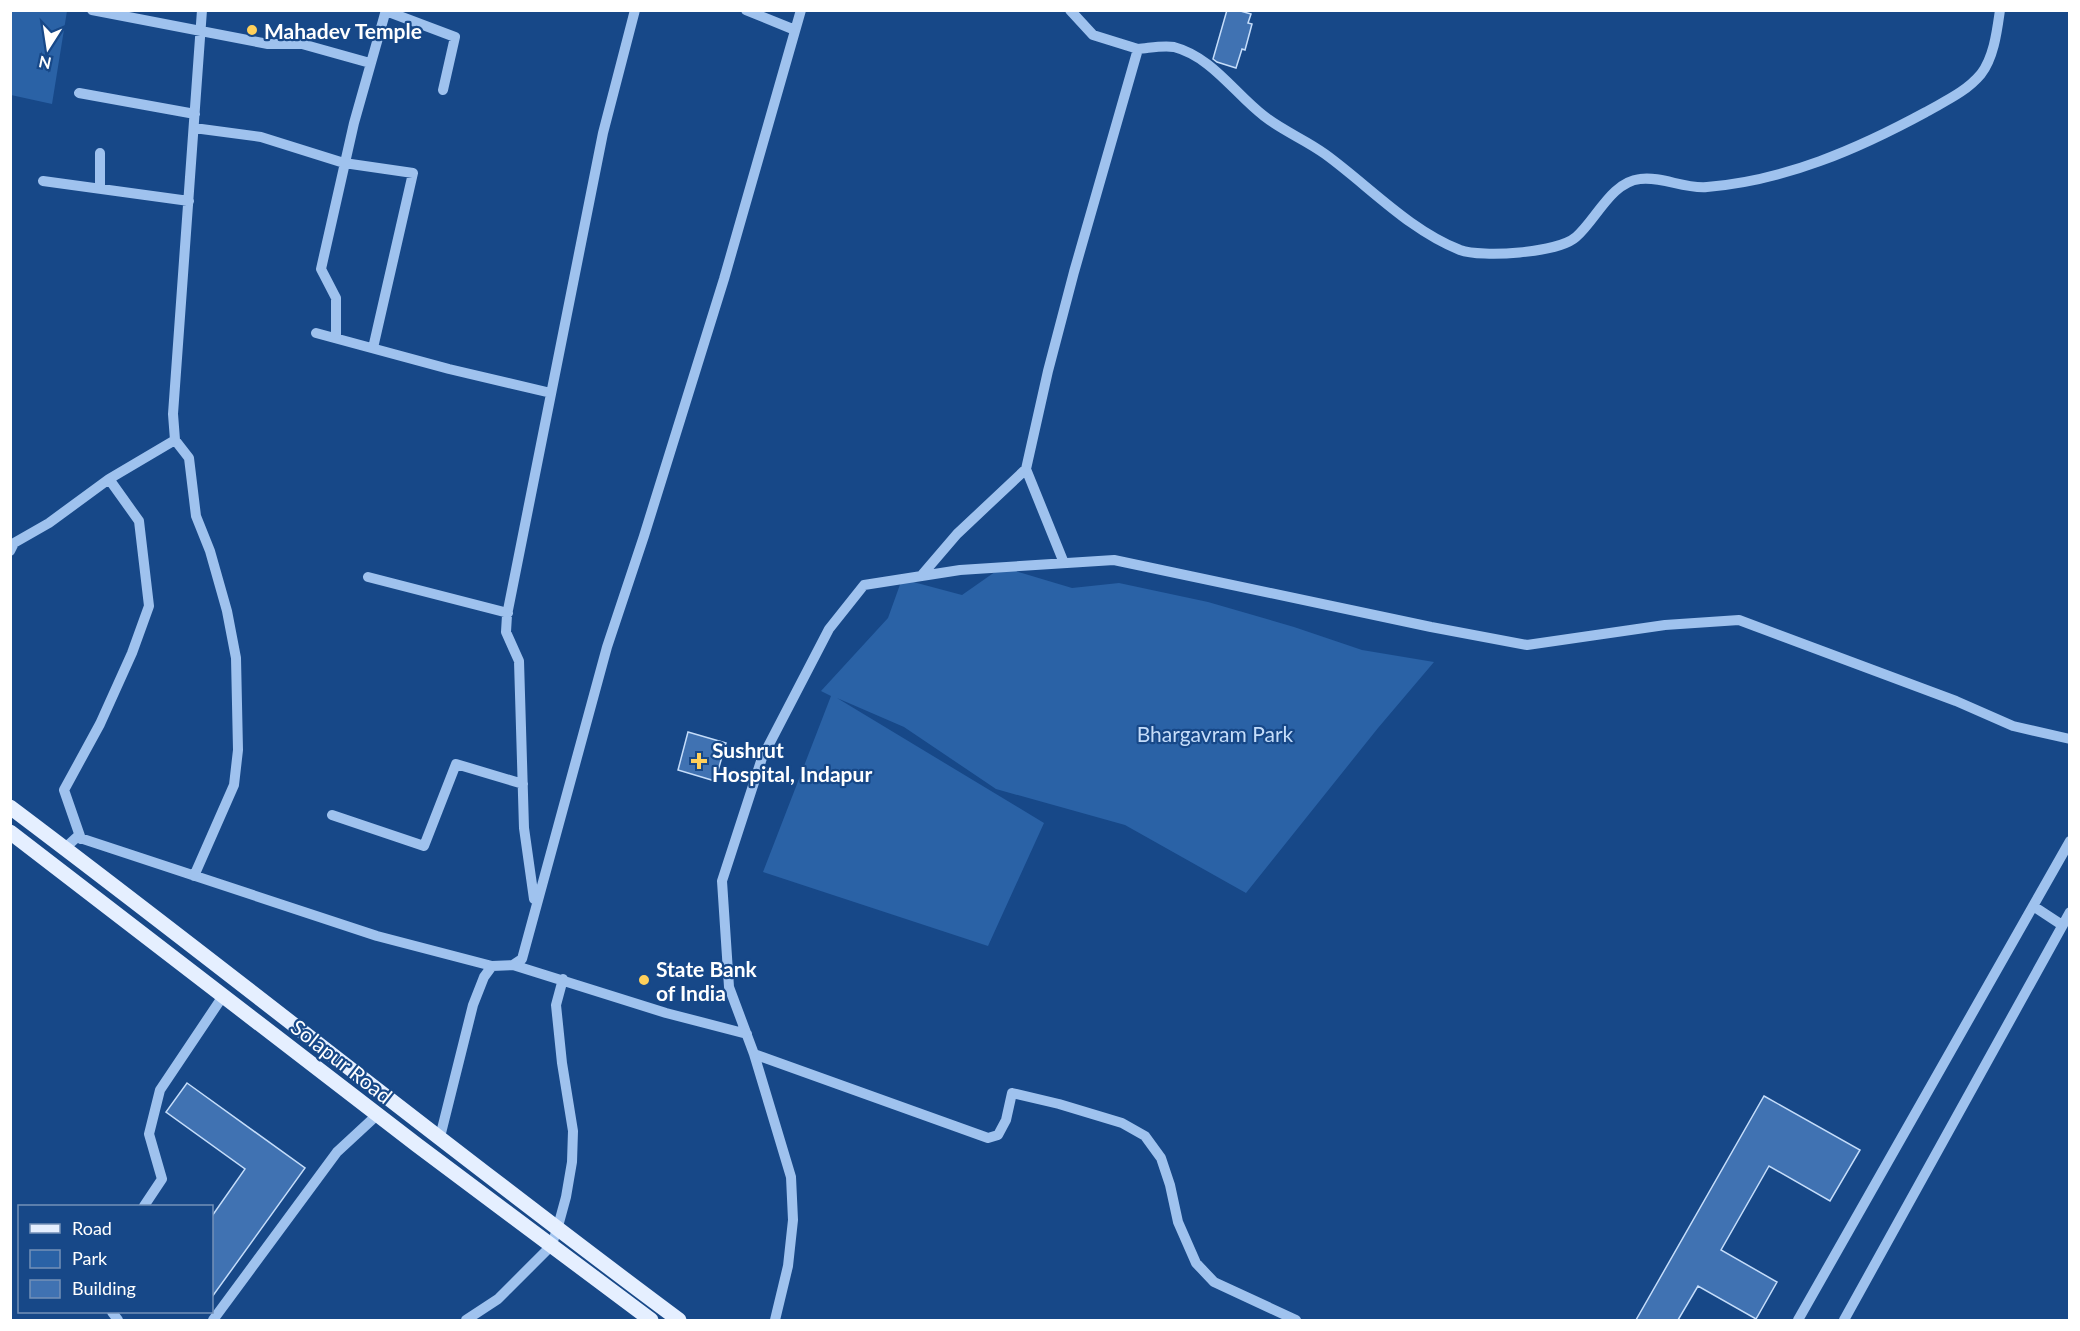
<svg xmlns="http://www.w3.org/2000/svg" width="2080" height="1331" font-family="Lato,sans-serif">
<rect width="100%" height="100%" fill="#174888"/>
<path fill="#2a62a6" d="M10,11H67L52,104L11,95Z
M1002,567L1072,588L1119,583L1208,602L1294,627L1362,650L1434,662L1378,728L1246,893L1125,825L996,789L904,727L837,698L1044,823L988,946L763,872L831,696L821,691L888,618L902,579L962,595Z"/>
<path fill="#4072b2" stroke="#c5ddfa" stroke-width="1.5" d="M1227,10H1237L1251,14L1248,23L1252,24L1245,50L1242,49L1236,68L1217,62L1213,59Z
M688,732L726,743L715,781L678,770Z
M187,1083L305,1168L212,1297V1216L245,1169L166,1112Z
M1764,1096L1860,1150L1830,1201L1769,1166L1721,1250L1777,1282L1756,1319L1698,1286L1678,1320H1636Z"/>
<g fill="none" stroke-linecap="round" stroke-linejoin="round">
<path stroke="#9fc2ee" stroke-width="10" d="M92,10L268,44H302L370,63
M746,10L795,30
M386,11L455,37L443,90
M1138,49C1150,48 1163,45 1174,47C1212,57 1235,94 1264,116C1283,131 1306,140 1325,154C1369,186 1409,230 1460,250C1482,258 1558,253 1576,237C1596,220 1611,182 1640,179C1662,176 1684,189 1707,187C1784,181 1858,149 1926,112C1945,101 1966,92 1981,74C1994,57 1997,31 2000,10
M79,93L195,114
M194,128L261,137L344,163L413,173L373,348
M43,181L189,201
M100,188V153
M316,333L449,369L551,393
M336,338V298L321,269L354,123L386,10
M175,440L189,458L196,516L210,551L227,611L236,658L238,750L234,785L194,876
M10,551L14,543L49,523L109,479L175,440L173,414L202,10
M1064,563L1026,469L1048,371L1074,272L1138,49L1093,35L1070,10
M921,576L957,534L1026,469
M368,577L508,613
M332,815L424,846L456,764L523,784
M81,839L64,790L100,724L132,653L149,606L139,521L109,479
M64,849L77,837L377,936L492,966
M534,899L524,828L519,661L506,632L507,615L603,133L635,10
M2033,906L2062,925
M513,965L666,1013L747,1034
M754,1054L988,1138L998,1135L1006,1120L1012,1093L1059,1104L1122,1123L1145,1136L1161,1158L1170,1185L1178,1222L1196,1263L1214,1282L1296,1320
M440,1137L473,1005L484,977L492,966L513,965L522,959L607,647L644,536L724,279L801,10
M144,1206L162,1179L149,1134L160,1090L223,996
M112,1312L118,1320
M213,1320L337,1152L377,1115
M466,1320L498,1299L551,1246L557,1230L566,1197L572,1162L573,1131L562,1063L556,1005L563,979
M775,1320L788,1266L793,1220L791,1177L754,1054L729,987L722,881L762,758L829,629L864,585L960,570L1114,560L1431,627L1527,645L1665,625L1739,620L1956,701L2013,726L2070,739
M1798,1320L2070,841
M1844,1320L2070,912"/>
<path stroke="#e5efff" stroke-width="15" d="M10,807C235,976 454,1153 679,1320
M10,832L417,1145L651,1320"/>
</g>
<g fill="#ffd05b" stroke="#174888" stroke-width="2">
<circle cx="252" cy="30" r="6"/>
<path d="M696 752h6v6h6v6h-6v6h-6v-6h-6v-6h6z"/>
<circle cx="644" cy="980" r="6"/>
</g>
<g text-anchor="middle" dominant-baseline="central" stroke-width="4.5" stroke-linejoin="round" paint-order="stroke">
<g font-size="21" font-weight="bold" fill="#fff" stroke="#174888" text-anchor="start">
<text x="264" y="30">Mahadev Temple</text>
<text x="712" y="749">Sushrut<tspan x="712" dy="24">Hospital, Indapur</tspan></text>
<text x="656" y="968">State Bank<tspan x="656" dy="24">of India</tspan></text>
</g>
<g font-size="21" fill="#c5ddfa" stroke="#174888">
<text x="1215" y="733">Bhargavram Park</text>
</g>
<g font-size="21" fill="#fff" stroke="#174888">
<text transform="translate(342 1061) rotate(38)">Solapur Road</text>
</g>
</g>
<rect width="2080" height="1331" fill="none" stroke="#ffffff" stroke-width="24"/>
<rect x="18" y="1205" width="195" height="108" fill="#174888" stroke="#7491b8" stroke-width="1.5"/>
<rect x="30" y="1224" width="30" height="9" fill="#e5efff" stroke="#7491b8" stroke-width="1.5"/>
<text x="72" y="1235" font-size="18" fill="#ffffff">Road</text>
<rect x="30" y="1250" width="30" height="18" fill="#2a62a6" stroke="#7491b8" stroke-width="1.5"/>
<text x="72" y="1265" font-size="18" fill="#ffffff">Park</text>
<rect x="30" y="1280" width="30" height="18" fill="#4072b2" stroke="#7491b8" stroke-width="1.5"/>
<text x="72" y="1295" font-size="18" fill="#ffffff">Building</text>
<g transform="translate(48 48) rotate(192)" stroke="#174888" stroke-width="4.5" paint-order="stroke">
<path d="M0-4.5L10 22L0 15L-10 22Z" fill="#ffffff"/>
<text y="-9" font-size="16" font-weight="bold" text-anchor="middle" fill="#ffffff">N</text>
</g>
</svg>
